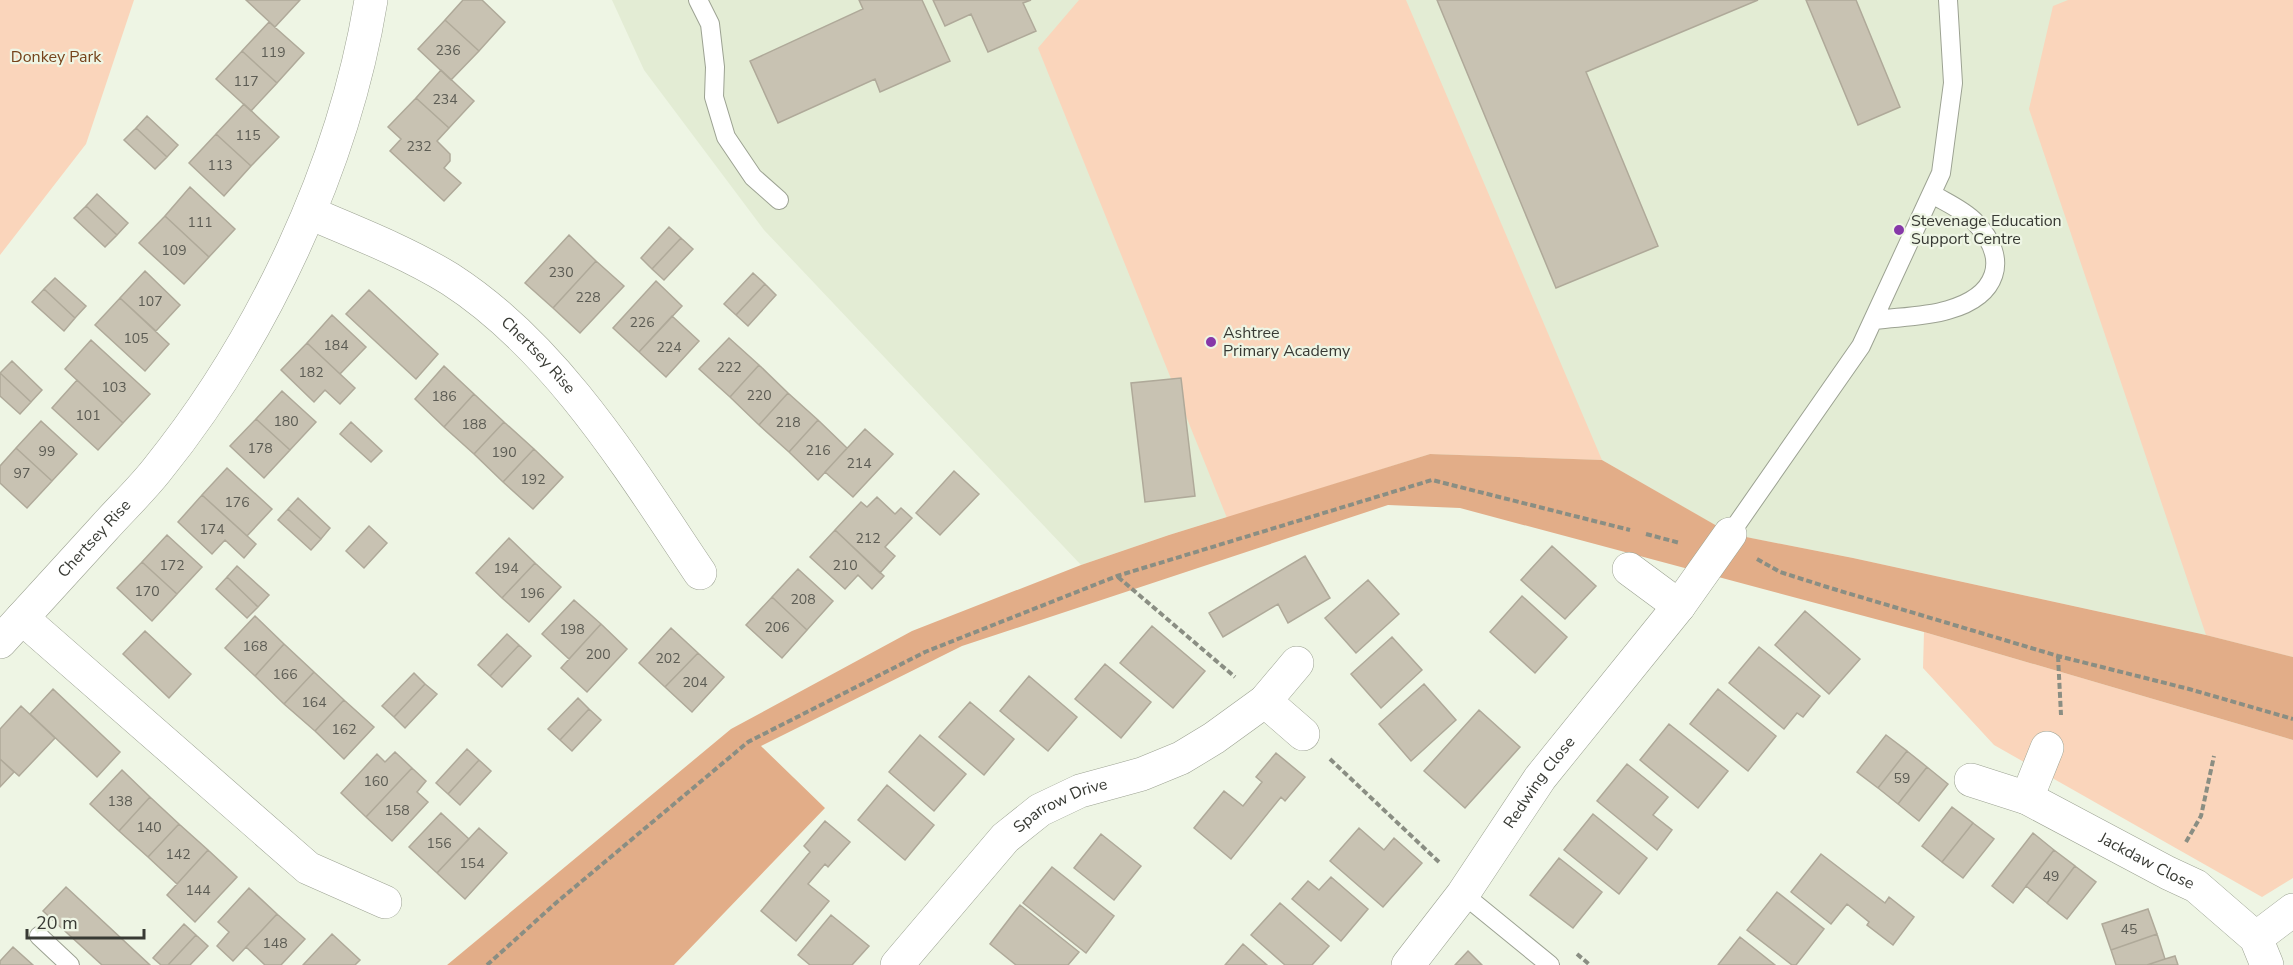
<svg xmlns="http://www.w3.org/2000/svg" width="2293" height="965" font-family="'Nunito Sans',sans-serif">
<rect width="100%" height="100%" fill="#eef5e4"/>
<path fill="#e3ecd4" d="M612,0H2293V657L2206,635L1853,558L1730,534L1602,460L1430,454L1169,535L1081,565L764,230L644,70Z"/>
<path fill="#fad5bb" d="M0,0H134L86,144L0,255Z
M1079,0H1406L1602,460L1430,454L1227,518L1038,48Z
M2068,0H2293V657L2206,635L2029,109L2053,6Z
M1924,632L2293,740V878L2262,897L1994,745L1923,668Z"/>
<path fill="#e2ad88" d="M1430,454L1602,460L1731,534L1853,558L2206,635L2293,657V740L1924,632L1460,508L1388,505L962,646L761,746L825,808L674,965H447L731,729L912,631L1081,565L1169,535Z"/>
<path fill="#c8c2b2" stroke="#afa999" stroke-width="1.5" d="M246,0H300L275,27Z
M463,0H482L505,22L479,51L445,20Z
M859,0H922L950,61L880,92L875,79L778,123L750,61L863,9Z
M933,0H1031L1023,3L1036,31L988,52L971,14L945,26Z
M1437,0H1758L1586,72L1658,246L1556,288Z
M1806,0H1856L1900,107L1858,125Z
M445,20L479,51L451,80L418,49Z
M269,22L304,53L277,83L242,51Z
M242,51L277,83L251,111L216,79Z
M441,70L474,101L449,128L416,98Z
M416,98L449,128L437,141L450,154V161L444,168L461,183L444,201L390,151L401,139L388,127Z
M244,104L279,137L251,166L216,134Z
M147,116L178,145L167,157L136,128Z
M136,128L167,157L155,169L124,140Z
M216,134L251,166L224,196L189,163Z
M190,187L235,229L209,257L165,216Z
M97,194L128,223L117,235L86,206Z
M86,206L117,235L105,247L74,218Z
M165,216L209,257L184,284L139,243Z
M669,227L681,238L652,269L641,258Z
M569,235L596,261L553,308L525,283Z
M681,238L693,249L664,280L652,269Z
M596,261L624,286L580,333L553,308Z
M145,271L180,305L156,331L120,298Z
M753,273L765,284L736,315L724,304Z
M55,278L86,306L75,318L44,289Z
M656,281L682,306L639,352L613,328Z
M765,284L776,295L748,326L736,315Z
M44,289L75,318L64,331L32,302Z
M369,290L438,354L416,379L346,314Z
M120,298L169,344L145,371L95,325Z
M332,315L366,347L340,374L307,343Z
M672,316L699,341L666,377L639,352Z
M729,338L759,365L730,397L699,369Z
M91,340L150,394L123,423L65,369Z
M307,343L355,388L340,404L325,390L314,402L281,370Z
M12,361L42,390L31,402L0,373Z
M759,365L788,393L759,425L730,397Z
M444,366L474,394L444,427L415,399Z
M0,373L31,402L20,414L0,396Z
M1181,378L1195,496L1145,502L1131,383Z
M77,380L123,423L98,450L52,408Z
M282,391L316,422L290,450L256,419Z
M788,393L818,420L789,452L759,425Z
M474,394L504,422L474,454L444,427Z
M256,419L290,450L264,478L230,446Z
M818,420L847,448L818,480L789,452Z
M41,421L77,454L52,481L16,448Z
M351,422L382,451L371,462L340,434Z
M504,422L534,449L503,482L474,454Z
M865,429L893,454L853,497L825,472Z
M16,448L52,481L27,508L0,483V466Z
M534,449L563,477L533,509L503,482Z
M227,468L272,509L247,536L202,495Z
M954,471L979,494L940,535L916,513Z
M202,495L256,544L244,558L225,540L212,554L178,522Z
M877,497L895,514L901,508L912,518L885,547L895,556L880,573L835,530L861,502L867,507Z
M298,498L330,528L321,539L288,509Z
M288,509L321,539L311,550L278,520Z
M369,526L387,543L364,568L346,551Z
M835,530L884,576L872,589L858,575L845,589L810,557Z
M167,535L202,567L177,594L142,562Z
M509,538L535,563L502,598L476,573Z
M1552,546L1596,586L1565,619L1521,580Z
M1305,556L1330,598L1288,623L1278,604L1223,637L1209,613Z
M142,562L177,594L152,621L117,588Z
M535,563L561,587L529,622L502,598Z
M237,566L269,595L258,607L227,577Z
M798,569L833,601L807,630L772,597Z
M227,577L258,607L247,618L216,589Z
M1368,580L1399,614L1356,653L1325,618Z
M1522,596L1567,637L1535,673L1490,632Z
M772,597L807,630L782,658L746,625Z
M574,600L601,624L569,659L542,634Z
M1805,611L1860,659L1829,694L1775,645Z
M255,616L284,644L255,676L225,648Z
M601,624L627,649L587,692L561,668Z
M1152,626L1205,671L1173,708L1120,663Z
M671,628L698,653L665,687L639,663Z
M145,631L191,674L169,698L123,654Z
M507,634L519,645L490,676L478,665Z
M1392,637L1422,670L1381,708L1351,674Z
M284,644L314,672L284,704L255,676Z
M519,645L531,656L502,687L490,676Z
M1759,647L1820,696L1803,717L1797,713L1784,729L1729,683Z
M698,653L724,677L692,712L665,687Z
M1105,664L1151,702L1121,738L1075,699Z
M314,672L344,700L315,731L284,704Z
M414,673L425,684L394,717L382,706Z
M1029,676L1077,717L1048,751L1000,711Z
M425,684L437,694L405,728L394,717Z
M1424,684L1456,720L1411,761L1379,724Z
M53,689L120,752L97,777L30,714Z
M1718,689L1776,736L1748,771L1690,724Z
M578,698L589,709L560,740L548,729Z
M344,700L374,727L344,759L315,731Z
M970,702L1014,739L984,775L939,737Z
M21,706L55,738L19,776L0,759V729Z
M589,709L601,720L572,751L560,740Z
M1479,710L1520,747L1465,808L1424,771Z
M1669,724L1728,771L1698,808L1640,760Z
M920,735L966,774L934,811L889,772Z
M1886,735L1907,751L1878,788L1857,772Z
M467,749L479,760L448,794L436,783Z
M1907,751L1927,767L1898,804L1878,788Z
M395,752L412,768L366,817L341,793L377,754L385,762Z
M1276,753L1305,777L1285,801L1281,797L1231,859L1194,828L1224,791L1243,806L1262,782L1256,777Z
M0,759L14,772L0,787Z
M479,760L491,771L460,805L448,794Z
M1627,764L1668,797L1653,815L1672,830L1657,850L1597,801Z
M1927,767L1948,784L1919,821L1898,804Z
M412,768L426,781L417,792L428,802L392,841L366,817Z
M122,770L150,797L119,831L90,804Z
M887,785L934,825L905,860L858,820Z
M150,797L179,824L148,857L119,831Z
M1952,807L1973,823L1942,862L1922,846Z
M441,813L469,839L437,873L409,847Z
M1593,814L1647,858L1619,894L1564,850Z
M825,821L850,842L828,867L825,864L808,884L829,901L796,941L761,911L810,852L804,846Z
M1973,823L1994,839L1963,878L1942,862Z
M179,824L208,850L177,884L148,857Z
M479,828L507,853L465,899L437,873Z
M1359,828L1384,850L1394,838L1422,863L1383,907L1330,861Z
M2033,833L2054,850L2013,903L1992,886Z
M1101,834L1141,866L1114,900L1074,868Z
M208,850L237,877L195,922L167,895Z
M2054,850L2075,866L2047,903L2026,886Z
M1821,854L1885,903L1889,897L1914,917L1893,945L1867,925L1869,922L1847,904L1831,924L1791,892Z
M1559,858L1602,892L1573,928L1530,895Z
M2075,866L2096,882L2067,919L2047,903Z
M1052,867L1114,916L1086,953L1023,903Z
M1331,877L1368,909L1341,941L1292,899L1308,881L1319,890Z
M66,887L150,965H102L43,911Z
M249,888L277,914L233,961L217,946L229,932L218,922Z
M1777,892L1824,929L1796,965H1792L1747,930Z
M1280,903L1329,946L1312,965H1285L1251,935Z
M1020,905L1079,952L1068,965H1016L990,944Z
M2148,909L2157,934L2111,950L2102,924Z
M277,914L305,939L281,965H265L246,947Z
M831,915L869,946L852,965H810L798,955Z
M184,924L196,935L168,965H161L153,958Z
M332,934L360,960L355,965H303Z
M2157,934L2165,959L2147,965H2116L2111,950Z
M196,935L208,946L190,965H168Z
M1740,937L1775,965H1718Z
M1243,944L1267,965H1225Z
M13,947L33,965H0V961Z
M1468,951L1482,965H1455Z
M2175,956L2178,965H2147L2165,959Z"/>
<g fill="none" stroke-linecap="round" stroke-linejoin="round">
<defs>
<path id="service" d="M698,0L710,24L715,67L714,97L726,137L753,177L779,200
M1875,320C1898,317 1925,317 1948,310C1997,296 2011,260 1975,222C1964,210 1945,202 1932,194
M1730,534L1861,346L1941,173L1953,83L1948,0
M1463,894L1550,965
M39,936L70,965"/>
<g id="minor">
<path id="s1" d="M310,213C357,233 406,252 450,279C557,348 630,469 700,573"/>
<path d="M1629,569L1679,606"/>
<path d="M22,618L308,868L385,902"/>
<path id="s2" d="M0,642C35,604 69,566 104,528C121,509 140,491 156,471C262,340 344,166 371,0"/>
<path d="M1265,701L1303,734"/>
<path id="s3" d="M1971,780L2027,798L2168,873L2196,886L2256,938L2267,965"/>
<path d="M2027,798L2047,748"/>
<path d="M2256,938L2293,910"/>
<path id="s4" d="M897,965L1005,838L1040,810L1080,791L1142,774L1181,758L1214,738L1265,701L1297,663"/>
<path id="s5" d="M1408,965L1463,894L1540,778L1679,606L1730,534"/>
</g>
</defs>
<use href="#service" stroke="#9ca292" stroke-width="20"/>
<use href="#minor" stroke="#9ca292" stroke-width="34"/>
<path stroke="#8a8e83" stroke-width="4" stroke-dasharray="6 3" stroke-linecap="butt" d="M1646,534L1680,543
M1757,559L1780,572L1827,587L2058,656L2189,689L2293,719
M1118,577L1235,677
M2058,656L2061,715
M1330,759L1440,863
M2186,842L2201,816L2214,756
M1577,954L1590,965
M487,965L557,902L748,742L925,652L1117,576L1432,480L1630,530"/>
<use href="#service" stroke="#fff" stroke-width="18"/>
<use href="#minor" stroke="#fff" stroke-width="33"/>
</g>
<g fill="#8638a8" stroke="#eef5e4" stroke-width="2">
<circle cx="1899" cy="230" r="6"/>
<circle cx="1211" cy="342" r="6"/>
</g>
<g text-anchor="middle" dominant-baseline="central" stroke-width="4.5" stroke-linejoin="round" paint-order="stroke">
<g font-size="14" fill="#5c5c54">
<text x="448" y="50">236</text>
<text x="273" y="52">119</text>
<text x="246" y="81">117</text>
<text x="445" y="99">234</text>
<text x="248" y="135">115</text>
<text x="419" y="146">232</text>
<text x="220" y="165">113</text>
<text x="200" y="222">111</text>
<text x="174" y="250">109</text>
<text x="561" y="272">230</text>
<text x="588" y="297">228</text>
<text x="150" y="301">107</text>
<text x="642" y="322">226</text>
<text x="136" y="338">105</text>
<text x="336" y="345">184</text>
<text x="669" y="347">224</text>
<text x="729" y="367">222</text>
<text x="311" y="372">182</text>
<text x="114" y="387">103</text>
<text x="759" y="395">220</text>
<text x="444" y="396">186</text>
<text x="88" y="415">101</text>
<text x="286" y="421">180</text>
<text x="788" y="422">218</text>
<text x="474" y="424">188</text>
<text x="260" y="448">178</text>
<text x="818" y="450">216</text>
<text x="47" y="451">99</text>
<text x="504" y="452">190</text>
<text x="859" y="463">214</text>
<text x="22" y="473">97</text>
<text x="533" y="479">192</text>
<text x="237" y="502">176</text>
<text x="212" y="529">174</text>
<text x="868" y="538">212</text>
<text x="172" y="565">172</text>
<text x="845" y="565">210</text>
<text x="506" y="568">194</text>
<text x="147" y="591">170</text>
<text x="532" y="593">196</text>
<text x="803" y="599">208</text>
<text x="777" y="627">206</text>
<text x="572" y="629">198</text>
<text x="255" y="646">168</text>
<text x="598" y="654">200</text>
<text x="668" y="658">202</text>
<text x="285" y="674">166</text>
<text x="695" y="682">204</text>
<text x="314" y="702">164</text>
<text x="344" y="729">162</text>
<text x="1902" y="778">59</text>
<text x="376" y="781">160</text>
<text x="120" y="801">138</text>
<text x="397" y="810">158</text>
<text x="149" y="827">140</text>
<text x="439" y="843">156</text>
<text x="178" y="854">142</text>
<text x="472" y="863">154</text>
<text x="2051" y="876">49</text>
<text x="198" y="890">144</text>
<text x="2129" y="929">45</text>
<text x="275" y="943">148</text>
</g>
<g font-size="16" fill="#75431b" stroke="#eef5e4">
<text x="56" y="57">Donkey Park</text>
</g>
<g font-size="16" fill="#383a34" stroke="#eef5e4" text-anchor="start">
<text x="1911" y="221">Stevenage Education<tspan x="1911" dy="18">Support Centre</tspan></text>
<text x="1223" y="333">Ashtree<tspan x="1223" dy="18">Primary Academy</tspan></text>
</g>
<g font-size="16" fill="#383a34" stroke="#eef5e4">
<text stroke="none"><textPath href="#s1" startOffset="272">Chertsey Rise</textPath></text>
<text stroke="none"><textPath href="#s2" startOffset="140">Chertsey Rise</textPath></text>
<text stroke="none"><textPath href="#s5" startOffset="225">Redwing Close</textPath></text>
<text stroke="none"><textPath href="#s4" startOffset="232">Sparrow Drive</textPath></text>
<text stroke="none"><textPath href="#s3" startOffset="194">Jackdaw Close</textPath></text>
</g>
</g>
<path d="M27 929v9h117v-9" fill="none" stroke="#383a34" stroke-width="3"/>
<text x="36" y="929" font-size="18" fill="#383a34" stroke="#eef5e4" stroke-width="4.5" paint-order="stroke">20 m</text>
</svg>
